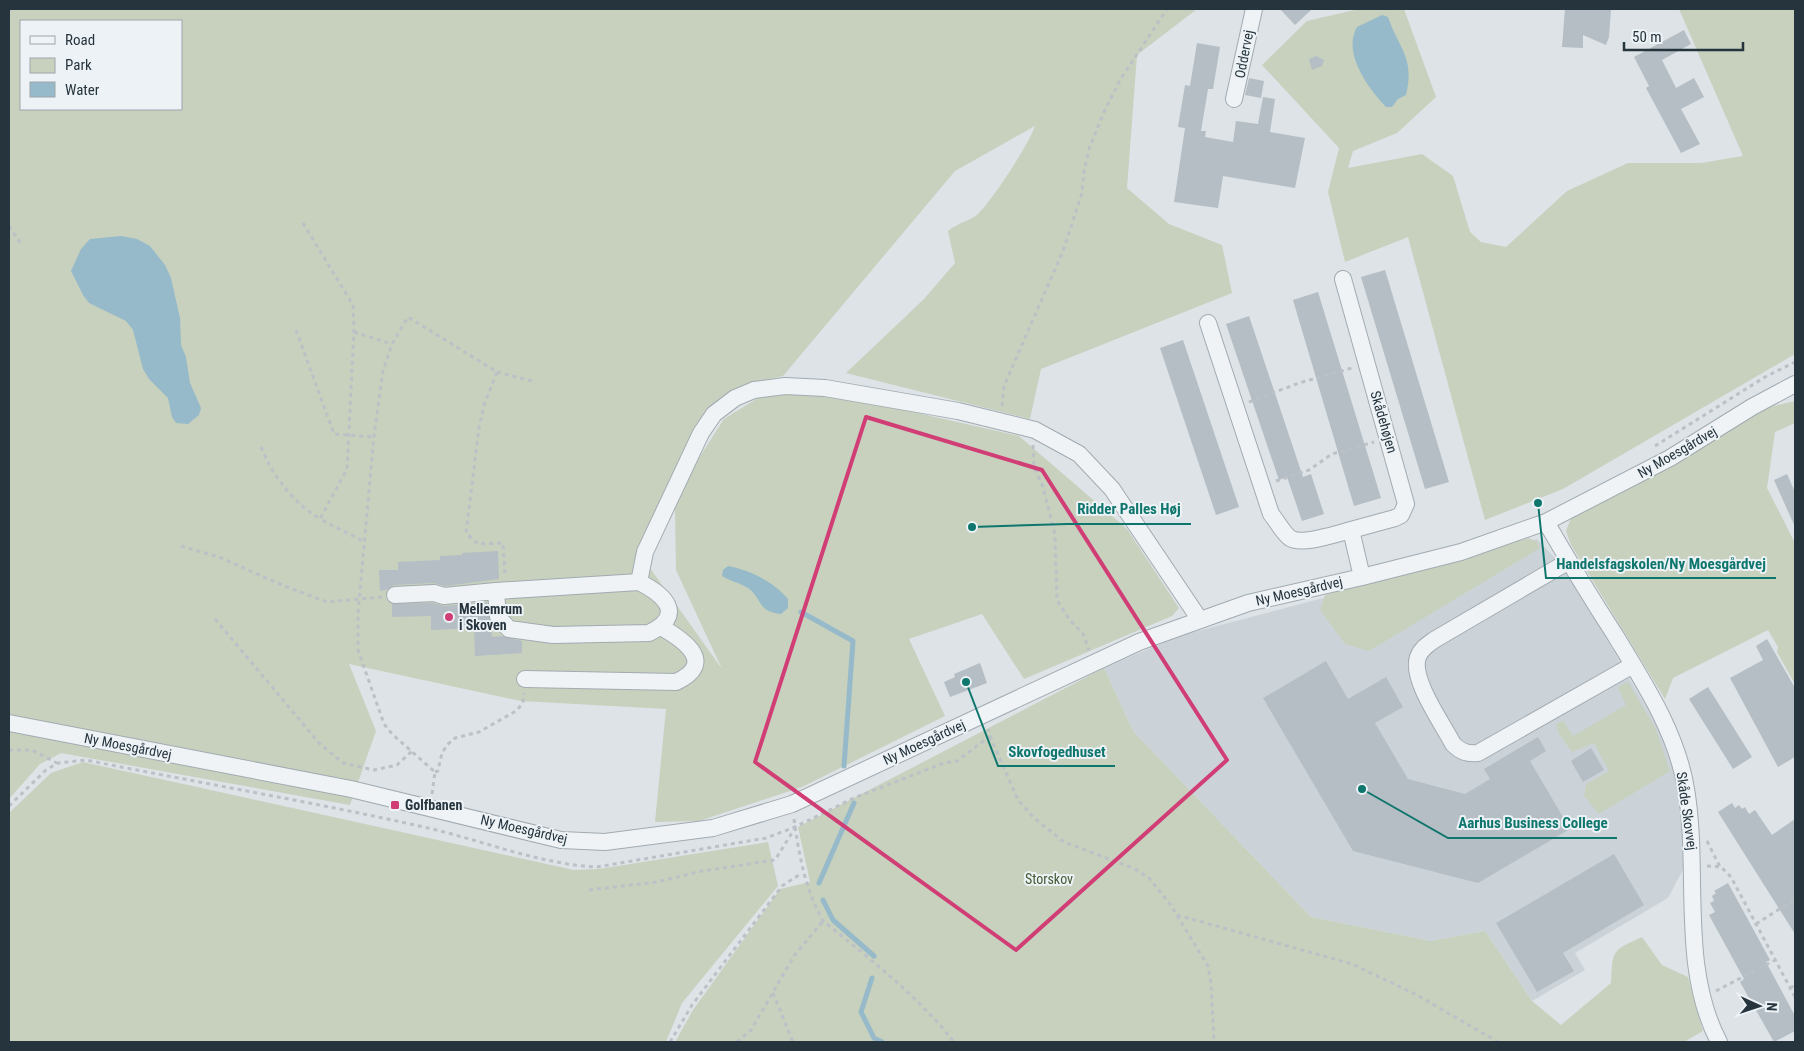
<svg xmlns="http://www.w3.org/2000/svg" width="1804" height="1051" font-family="'Roboto Condensed',sans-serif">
<rect width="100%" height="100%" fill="#dde3e7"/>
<path fill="#cbd3d9" d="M1537,539L1567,571L1660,731L1680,791L1689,858L1668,898L1575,953L1585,970L1532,1001L1485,931L1431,941L1311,917L1133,731L1104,668L1179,636L1441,567Z"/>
<path fill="#c7d1be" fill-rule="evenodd" d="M9,9H1197L1137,55L1127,188L1169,224L1222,245L1232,293L1041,369L1030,419L846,373L924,299L955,263L948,231C959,222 972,220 978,214C992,201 1029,144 1035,126L955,171L783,376L748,384L729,393L640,554L722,669L676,570L675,509L697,461L724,419L758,398L806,392L842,396L1019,436L1127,529L1179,608L1172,616L1024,679L982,614L909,639L945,716L802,787L699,821L655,822L666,709L521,701L349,664L376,731L350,805L61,753L40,764L9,799ZM21,21H181V109H21Z
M1359,9H1404L1436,97L1397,133L1353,151L1348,168L1422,154L1453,176L1470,232L1481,242L1506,247L1567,191L1628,163H1701L1743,156L1679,9H1795V354L1563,489L1485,520L1408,237L1345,262L1328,192L1339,148L1262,65L1307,21Z
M1795,401V423L1775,432L1767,488L1795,543V684L1777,652L1778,647L1768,630L1673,678L1665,699L1571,545L1566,531L1571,518L1766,408Z
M1529,538L1537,542L1540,548L1369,651L1345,644L1320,610L1325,595Z
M1104,668L1133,731L1311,917L1431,941L1485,931L1532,1001L1561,1025L1611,983C1613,950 1611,951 1642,937L1662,965L1688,977L1703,1031L1684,1042H675L693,1010L780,889L810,882L798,827Z
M1628,682L1656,729L1670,771L1599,814L1584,796L1586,784L1609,771L1594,743L1572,752L1559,734L1556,724L1563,721L1573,736L1626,705L1618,687Z
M83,762L574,870L599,869L768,842L778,886L682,1003L666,1042H9V813L51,773Z"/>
<path fill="#96bac9" d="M1382,15L1388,17C1399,49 1415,57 1406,95L1398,99L1392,107H1386C1368,88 1342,53 1357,27Z
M121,236L137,239L150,246L165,265L171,278L180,318L181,345L186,357L190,383L201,408L199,415L188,424L176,423L172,417L168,398L149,379L143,369L133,330L126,321L89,303L83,295L71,271L81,249L90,239Z
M728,566C750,570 774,582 788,599V608L781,614C757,612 763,599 748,588C740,583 730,581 722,576L723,570Z"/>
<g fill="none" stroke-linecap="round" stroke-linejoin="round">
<path stroke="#96bac9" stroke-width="5" d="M801,612L853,641L844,766
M819,883L854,803
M823,900L833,920L874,956
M872,978L861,1012L874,1038L882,1042"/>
</g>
<path fill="#b4bec4" d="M1280,9H1312L1295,25Z
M1565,9H1611L1609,37L1606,45L1583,35V48L1562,47Z
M1684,30L1691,44L1662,60L1676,88L1694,78L1704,97L1681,109L1700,144L1681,153L1646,88L1649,86L1634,57Z
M1197,43L1220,47L1213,89H1208L1201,131H1206L1205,137L1233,142L1236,121L1258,124L1263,97L1275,99L1270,132L1305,138L1295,188L1223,176L1218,208L1174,202L1185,128L1178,127L1185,85L1190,86Z
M1316,56L1324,60L1322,66L1312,70L1309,59Z
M1249,78L1264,81L1261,98L1245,95Z
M1385,270L1449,482L1425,489L1361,277Z
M1318,292L1381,498L1354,506L1293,300Z
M1249,316L1303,477L1311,474L1324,514L1302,521L1287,477L1279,480L1226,324Z
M1183,340L1239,507L1216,515L1160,348Z
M1787,474L1795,492V527L1774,480Z
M498,551L499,579L445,586L433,583L394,585L386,590L380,591L379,570H398V562L440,560V556L462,555V553Z
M487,602L492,637L502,636L522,641V653L475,656L474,628L431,630V616L392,617V604L433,603L445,606Z
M1767,639L1795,688V757L1778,767L1730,678L1763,660L1756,646Z
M1326,661L1348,699L1386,677L1403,707L1375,723L1408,779L1465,794L1490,779L1484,769L1538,737L1546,751L1530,761L1570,829L1478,883L1353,851L1263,698Z
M980,663L987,683L950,697L944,682L955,677L954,674Z
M1708,687L1752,757L1733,769L1689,699Z
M1591,748L1604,770L1583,782L1571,761Z
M1732,803L1735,808L1739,805L1742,809L1745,807L1749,814L1755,810L1772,835L1795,819V934L1718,812Z
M1614,854L1644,905L1563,953L1574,971L1537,992L1496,923Z
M1728,883L1770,960L1766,962L1795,1016V1031L1774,1042L1740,982L1744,979L1709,915L1715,912L1710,903L1714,901L1712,896L1716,893L1714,891Z"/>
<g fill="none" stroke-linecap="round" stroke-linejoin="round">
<defs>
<path id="minor" d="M1234,99L1254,9
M1343,279L1406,504L1401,515L1395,518L1351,530L1362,577
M1208,323L1271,514C1277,521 1283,533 1290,538C1301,546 1339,533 1351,530
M1546,522C1568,560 1591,598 1615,635C1644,683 1677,733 1686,789C1700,871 1679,966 1719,1042
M1569,561L1434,640C1427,645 1421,649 1418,657C1410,679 1443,724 1453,744C1461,752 1467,754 1478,753L1633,665
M639,582C665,595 686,615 649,633L553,635L509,629L498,617L496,591L639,582L645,552L701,433L714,414L735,398L754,390L785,386L825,388L958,411L1035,430L1079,454L1112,489L1200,620
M395,595L434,593L444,596L496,591
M525,679L676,682C717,663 684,640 661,627
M9,723L351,789L561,840L605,842L713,828L792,804L1139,642L1248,603L1362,577L1461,552L1546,522L1670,458L1752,407L1795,384"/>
</defs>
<use href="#minor" stroke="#a2abb1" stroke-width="18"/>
<path stroke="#bbc1c6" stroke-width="3" stroke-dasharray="4 4" stroke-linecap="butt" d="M303,223L353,305L354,330L347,469L320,519L363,541
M9,226L21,244
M296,330L334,434L374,437
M354,332L392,344
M497,372L536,382
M1249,402L1299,383L1352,368
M1002,406L1004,386L1063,251L1082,193L1084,171L1089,149L1104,112L1120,80L1167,9
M1033,445L1034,467L1043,487L1055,535L1057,600L1069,619L1083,634L1089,650
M1655,446L1765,377L1795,362
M261,447C273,477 293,502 320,519
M1276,481L1309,470L1332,454L1374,442
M181,546L219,557L282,585L327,602L382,597
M215,619L319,743L343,763L374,770L397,765L412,751
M990,736L1018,800L1034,818L1064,842L1133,868L1149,878L1170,904L1208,966L1211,983L1214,1042
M9,750H32L57,763
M435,772L438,771L442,753L447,745L455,738L479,732L516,711L523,703L524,693
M432,794L435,772L392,734L384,724L358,650V613L374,435L383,371L392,344L408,317L497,372L484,405L479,428L466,533L478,544L503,543L505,575
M9,806L46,770L58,763L86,760C200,783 314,802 428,828C484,841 539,864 597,867L766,838L795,827L854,798L944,763L957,761L990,736L988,729
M794,819C799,855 805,889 823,921C869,958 918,996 954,1042
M1707,841L1720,867
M1707,866L1721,867L1731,877L1795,997
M589,890L657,882L702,871L775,860L795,828
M1177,915L1352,964L1417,995L1498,1042
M1756,924L1795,899
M1790,988L1795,985
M1716,991L1775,960
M773,993L793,1042
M670,1042L692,1005L782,886L802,873
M737,1042L751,1030L794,956L823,921"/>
<use href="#minor" stroke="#f0f3f6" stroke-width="16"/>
</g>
<path fill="none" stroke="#d13d75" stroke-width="4" stroke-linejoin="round" d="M866,417L1042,470L1227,760L1016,950L755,762Z"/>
<g fill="#d13d75" stroke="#ecf2f5" stroke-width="2">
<circle cx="449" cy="617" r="5"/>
<rect x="390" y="800" width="10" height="10" rx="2.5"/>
</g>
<g text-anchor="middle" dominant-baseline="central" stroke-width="4" stroke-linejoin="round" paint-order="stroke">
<g font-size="14" fill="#26343e" stroke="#ecf2f5">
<text transform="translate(1244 54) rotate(-79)">Oddervej</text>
<text transform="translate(1384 422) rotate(74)">Skådehøjen</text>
<text transform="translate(1677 452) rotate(-30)">Ny Moesgårdvej</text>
<text transform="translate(1299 591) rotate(-13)">Ny Moesgårdvej</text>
<text transform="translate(924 742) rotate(-25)">Ny Moesgårdvej</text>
<text transform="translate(128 746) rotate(11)">Ny Moesgårdvej</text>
<text transform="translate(1687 811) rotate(82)">Skåde Skovvej</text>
<text transform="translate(524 829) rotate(13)">Ny Moesgårdvej</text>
</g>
<g font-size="14" font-weight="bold" fill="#26343e" stroke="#ecf2f5" text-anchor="start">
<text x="459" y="609">Mellemrum<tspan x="459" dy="16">i Skoven</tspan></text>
<text x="405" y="805">Golfbanen</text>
</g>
<g font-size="14" fill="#435a33" stroke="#ecf2f5">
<text x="1049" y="879">Storskov</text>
</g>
</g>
<path fill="none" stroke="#0f766e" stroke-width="2" d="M972 527L1067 524H1191M1538 503L1546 578H1776M966 682L998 766H1115M1362 789L1448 838H1617"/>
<g fill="#0f766e" stroke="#ecf2f5" stroke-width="2">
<circle cx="972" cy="527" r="5"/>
<circle cx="1538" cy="503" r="5"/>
<circle cx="966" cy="682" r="5"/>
<circle cx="1362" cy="789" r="5"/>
</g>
<g font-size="15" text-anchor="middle" font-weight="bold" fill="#0f766e" stroke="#ecf2f5" stroke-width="4" stroke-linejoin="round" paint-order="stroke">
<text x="1129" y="514">Ridder Palles Høj</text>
<text x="1661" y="569">Handelsfagskolen/Ny Moesgårdvej</text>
<text x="1057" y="757">Skovfogedhuset</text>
<text x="1533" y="828">Aarhus Business College</text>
</g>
<rect width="1804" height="1051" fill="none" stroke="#26343e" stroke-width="20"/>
<rect x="20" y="20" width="162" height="90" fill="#ecf2f5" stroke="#9da6ac"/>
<rect x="30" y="36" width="25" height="8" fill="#f0f3f6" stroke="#9da6ac"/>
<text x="65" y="45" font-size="15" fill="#26343e">Road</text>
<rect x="30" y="58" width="25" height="15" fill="#c7d1be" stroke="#9da6ac"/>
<text x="65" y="70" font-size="15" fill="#26343e">Park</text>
<rect x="30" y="82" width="25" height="15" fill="#96bac9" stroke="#9da6ac"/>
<text x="65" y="95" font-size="15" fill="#26343e">Water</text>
<g transform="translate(1759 1006) rotate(93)" stroke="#ecf2f5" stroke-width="4" paint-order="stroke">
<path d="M0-4L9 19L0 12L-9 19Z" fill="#26343e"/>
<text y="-8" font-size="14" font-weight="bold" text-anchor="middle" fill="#26343e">N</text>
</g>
<path d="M1624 42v8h119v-8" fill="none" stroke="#26343e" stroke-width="2.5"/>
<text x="1632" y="42" font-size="15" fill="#26343e" stroke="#ecf2f5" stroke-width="4" paint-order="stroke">50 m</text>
</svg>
